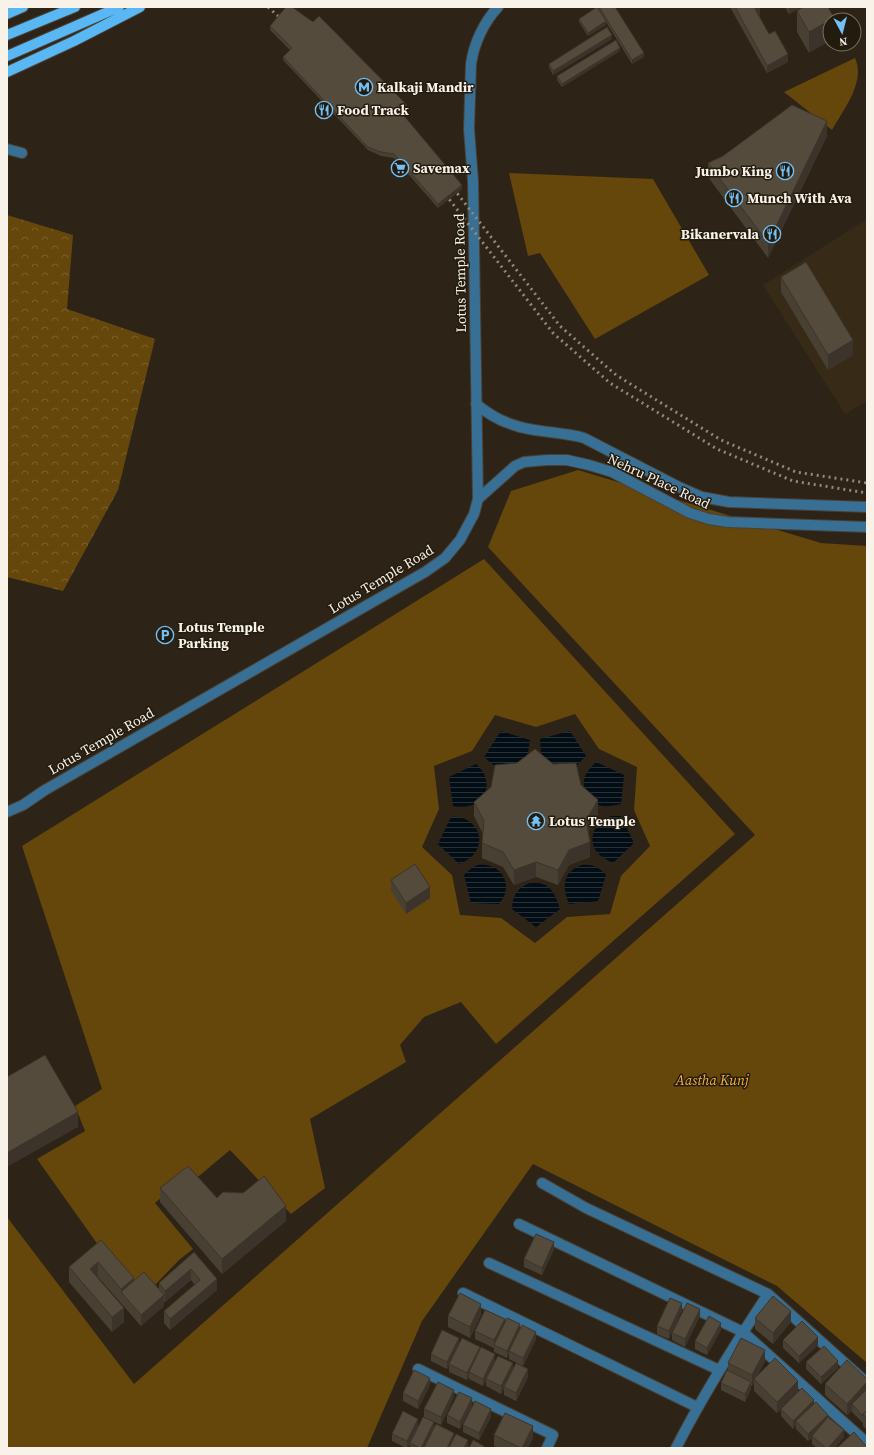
<svg xmlns="http://www.w3.org/2000/svg" width="874" height="1455" font-family="'Source Serif 4',serif">
<defs>
<pattern id="forest-crowns" width="20" height="18" patternUnits="userSpaceOnUse"><rect width="20" height="18" fill="#65460b"/><path d="M2 6a3 3 0 1 1 6 0M12 15a3 3 0 1 1 6 0" fill="none" stroke="#7c612f"/></pattern>
<pattern id="water-rules" width="6" height="5" patternUnits="userSpaceOnUse"><rect width="6" height="5" fill="#030d15"/><path d="M0 2.5h6" fill="none" stroke="#283137"/></pattern>
</defs>
<rect width="100%" height="100%" fill="#2d2417"/>
<path fill="#372a17" d="M867,219V401L845,414L763,285Z"/>
<path fill="#65460b" fill-rule="evenodd" d="M855,58C866,82 843,110 832,130L784,92Z
M509,173L653,179L709,275L595,339L540,253L528,256Z
M578,470L821,543L867,546V1363L777,1286L533,1164L422,1321L367,1448H7V1217L134,1384L755,835L488,547L511,491Z
M484,559L735,834L496,1044L461,1002L424,1017L400,1045L406,1062L310,1119L325,1188L291,1214L230,1150L193,1181L187,1176L155,1203L193,1249L179,1260L155,1285L134,1283L101,1249L37,1159L85,1131L75,1106L102,1089L22,846ZM575,714L599,749L637,767L634,810L650,846L621,876L610,914L567,917L535,943L501,918L460,915L452,875L422,847L439,809L434,766L472,751L495,715L536,727Z"/>
<path fill="url(#forest-crowns)" d="M7,215L73,235L67,309L155,339L118,490L63,591L7,577Z"/>
<path fill="url(#water-rules)" d="M501,731L530,740L528,753L522,763L496,767L484,757Z
M570,731L586,756L575,767L558,770L541,755L540,739Z
M596,762L624,775L621,804C615,805 608,807 602,806C596,805 594,801 590,797C578,783 585,773 596,762Z
M476,764C481,769 485,773 486,780C490,800 471,810 453,806L449,777Z
M611,816H621L634,843L613,863C607,860 601,857 597,852C586,838 596,821 611,816Z
M451,817C472,815 488,836 474,854C470,859 464,862 459,864L438,844Z
M478,865C502,862 515,886 499,904L471,903L464,875L473,867Z
M582,865C592,864 599,867 606,875L598,901L569,904C562,887 562,872 582,865Z
M530,883C550,881 555,893 560,909L536,927L512,909C512,896 518,887 530,883Z"/>
<g fill="none" stroke-linecap="round" stroke-linejoin="round">
<defs>
<path id="minor" d="M7,149L22,153
M476,404C486,412 496,419 508,423C532,433 559,431 584,438L679,487L702,497L729,502L867,507
M478,499L515,466L524,462L547,460H567L589,465L612,472L690,513L709,519L728,522L867,527
M7,812L23,805L45,790L425,572L445,558L460,540L474,514L478,499L473,181L469,129L471,64C474,43 484,22 498,7
M542,1183L586,1208L768,1294L867,1383
M519,1224L743,1332L867,1443
M489,1263L719,1370
M463,1293L697,1407
M418,1369L553,1435L547,1448
M676,1448C703,1395 735,1344 768,1294"/>
<path id="major" d="M7,14L23,7
M7,35L75,7
M7,56L119,7
M7,72L74,41L140,7"/>
</defs>
<use href="#minor" stroke="#494134" stroke-width="12"/>
<use href="#major" stroke="#494134" stroke-width="12"/>
<use href="#minor" stroke="#386f94" stroke-width="10"/>
<use href="#major" stroke="#59b7f4" stroke-width="10"/>
<path stroke="#91897e" stroke-width="3" stroke-dasharray="2 4" stroke-linecap="butt" d="M268,7L287,24
M450,184L560,326L616,375L721,440L796,472L867,483
M442,190L553,333L610,383L717,449L793,481L867,493"/>
</g>
<path fill="#494034" d="M596,7H615L644,57L632,64L606,22V25L588,36L579,22V19L597,8Z
M730,7H760V14L759,15L769,34L788,62L767,73Z
M785,7H802L789,14Z
M797,11L834,20L809,53L797,32Z
M270,26L407,109L402,113L462,189L438,208L394,158L381,156L368,150L283,60V57L290,50L270,30Z
M612,39L553,75L549,67V64Z
M620,51L562,87L557,80V76Z
M827,136L768,258L708,177V163Z
M781,277L853,355L828,370L781,292Z
M553,764L581,785L598,815L588,831L590,857L569,865L558,885L536,877L514,885L503,867L482,858V843L483,834L474,816V802Z
M391,880L430,898L406,914L391,891Z
M160,1188L217,1198L286,1221L222,1274L160,1202Z
M101,1240L134,1281L159,1289V1283L194,1252L217,1290L170,1330L164,1323V1311L195,1285L191,1280L165,1302L164,1301V1306L141,1326L98,1277H97L124,1322L112,1332L69,1282V1267Z
M554,1249L542,1275L524,1267V1259Z
M682,1310L669,1339L657,1334V1326Z
M481,1315L470,1338L448,1327V1316Z
M700,1316L685,1347L672,1340V1333Z
M755,1318L791,1322L773,1344L755,1329Z
M505,1323L520,1329L536,1339L523,1366L509,1359V1353L507,1358L494,1352V1348L475,1339V1331Z
M721,1330L707,1355L695,1349V1341Z
M783,1340L818,1345L799,1363L783,1348Z
M459,1344L480,1350L495,1361L528,1377L516,1401L504,1395V1388L501,1394L486,1386V1380L483,1386L469,1379V1376L467,1380L449,1372V1364L447,1369L431,1361V1354Z
M765,1361L757,1376L798,1392L814,1404L828,1417L844,1437L835,1448H817L812,1444V1438L808,1441L796,1429V1425L793,1429L781,1416V1410L777,1413L754,1391V1382L752,1386H751V1389L745,1402L721,1390V1383L728,1371V1363Z
M806,1362L838,1368L821,1384L806,1369Z
M867,1379V1430L863,1426V1423L852,1412V1410L847,1415L825,1395V1384Z
M430,1385L418,1409L403,1401V1393Z
M454,1397L441,1425L424,1417V1409Z
M472,1406L460,1429L447,1423V1415Z
M491,1417L479,1440L463,1432V1425Z
M418,1426L434,1428L454,1439L468,1447V1448H410V1444L407,1448H406L392,1441V1434Z
M494,1435L533,1438L528,1448H498L494,1446Z"/>
<path fill="#3c342a" d="M760,7V14L755,17V9Z
M789,7H802L789,14Z
M834,18V20H830V41L809,53V32Z
M606,21V25L588,36V33Z
M612,35V39L553,75V71Z
M620,48V51L562,87V84Z
M644,53V57L632,64V60Z
M788,54V62L767,73V66Z
M407,105V109L400,115V111Z
M827,121V136L768,258V243Z
M462,185V189L438,208V204Z
M853,340V355L828,370V355Z
M598,800V815L586,835V820Z
M590,842V857L569,865L558,885V870L569,850Z
M536,862V877L514,885V870Z
M430,887V898L406,914V903Z
M78,1112V1127L7,1167V1153Z
M286,1206V1221L222,1274V1259Z
M554,1242V1249L542,1275V1268Z
M98,1262V1277L90,1284V1269Z
M191,1269V1280L165,1302V1291Z
M134,1278V1292H121V1289Z
M217,1279V1290L170,1330V1319Z
M164,1295V1306L141,1326V1315Z
M682,1303V1310L669,1339V1331Z
M481,1304V1315L470,1338V1327Z
M124,1308V1322L112,1332V1317Z
M700,1309V1316L685,1347V1339Z
M791,1311V1322L773,1344V1333Z
M505,1319V1326L494,1345V1348V1340Z
M721,1323V1330L707,1355V1348Z
M520,1324V1331L509,1351V1353L507,1358V1351Z
M536,1332V1339L523,1366V1358Z
M818,1337V1345L799,1363V1356Z
M459,1338V1345L447,1369V1362Z
M480,1347V1354L469,1372V1376L467,1380V1373Z
M765,1350V1361L755,1380L754,1379V1382L752,1386V1375Z
M495,1354V1361L483,1386V1379Z
M838,1361V1368L821,1384V1377Z
M513,1363V1371L504,1387V1388L501,1394V1386Z
M528,1369V1377L516,1401V1393Z
M430,1378V1385L418,1409V1401Z
M798,1381V1393L777,1413V1402Z
M751,1382V1389L745,1402V1394Z
M867,1382V1393L852,1404V1410L847,1415V1404Z
M454,1390V1397L441,1425V1417Z
M472,1398V1406L460,1429V1422Z
M814,1400V1408L796,1421V1425L793,1429V1421Z
M491,1409V1417L479,1440V1433Z
M828,1415V1422L812,1436V1438L808,1441V1434Z
M418,1419V1426L407,1448V1441Z
M434,1422V1430L425,1448H421Z
M533,1426V1438L528,1448H522Z
M844,1430V1437L835,1448H828Z
M454,1433V1441L450,1448H447Z
M468,1440V1448H464Z"/>
<path fill="#554b3c" stroke="#3c342a" d="M286,7H292L313,22L319,16L407,105L400,111L462,185L438,204L394,154L381,152L368,147L283,57L292,48L270,26Z
M597,7L606,21L588,33L579,19Z
M599,7H615L644,53L632,60Z
M735,7H760L755,9L769,34L775,31L788,54L767,66Z
M803,7H828L834,18L809,32L797,11Z
M607,27L612,35L553,71L549,64Z
M616,40L620,48L562,84L557,76Z
M792,105L827,121L768,243L708,163L723,156Z
M806,262L853,340L828,355L781,277Z
M535,749L553,764L576,763L581,785L598,800L586,820L590,842L569,850L558,870L536,862L514,870L503,852L482,843L484,821L474,802L491,787L495,765L517,763Z
M415,864L430,887L406,903L391,880Z
M45,1055L78,1112L7,1153V1077Z
M188,1166L217,1198L223,1192L243,1193L264,1176L286,1206L222,1259L160,1188Z
M536,1234L554,1242L542,1268L524,1259Z
M101,1240L134,1278L121,1289L98,1262L90,1269L124,1308L112,1317L69,1267Z
M194,1252L217,1279L170,1319L164,1311L200,1280L191,1269L165,1291L159,1283Z
M144,1272L164,1295L141,1315L121,1292Z
M460,1293L481,1304L470,1327L448,1316Z
M773,1296L791,1311L773,1333L755,1318Z
M670,1298L682,1303L669,1331L657,1326Z
M687,1303L700,1309L685,1339L672,1333Z
M485,1310L505,1319L494,1340L475,1331Z
M709,1316L721,1323L707,1348L695,1341Z
M507,1318L520,1324L507,1351L494,1345Z
M802,1321L818,1337L799,1356L783,1340Z
M522,1325L536,1332L523,1358L509,1351Z
M442,1330L459,1338L447,1362L431,1354Z
M462,1338L480,1347L467,1373L449,1364Z
M741,1338L765,1350L752,1375L728,1363Z
M824,1346L838,1361L821,1377L806,1362Z
M481,1347L495,1354L483,1379L469,1372Z
M498,1356L513,1363L501,1386L486,1379Z
M775,1358L798,1381L777,1402L754,1379Z
M847,1360L867,1379V1382L847,1404L825,1384Z
M516,1363L528,1369L516,1393L504,1387Z
M414,1370L430,1378L418,1401L403,1393Z
M727,1370L751,1382L745,1394L721,1383Z
M438,1382L454,1390L441,1417L424,1409Z
M802,1388L814,1400L793,1421L781,1409Z
M867,1389V1410L863,1414V1416L852,1404Z
M459,1392L472,1398L460,1422L447,1415Z
M475,1401L491,1409L479,1433L463,1425Z
M816,1402L828,1415L808,1434L796,1421Z
M867,1410V1419L863,1414Z
M403,1411L418,1419L407,1441L392,1434Z
M505,1413L533,1426L522,1448H521L494,1435Z
M423,1417L434,1422L421,1448H420L410,1443Z
M828,1417L844,1430L828,1448H826L812,1436Z
M436,1424L454,1433L447,1448H424Z
M854,1432L867,1447V1448H837Z
M456,1434L468,1440L464,1448H449Z
M473,1440L484,1446L483,1448H469Z"/>
<defs>
<symbol id="metro-ring" viewBox="-11 -11 22 22"><circle r="9.5" fill="#231b0e" stroke="#73c0f6" stroke-width="1.5"/><path d="M-5.5 5V-5H-3L0 0L3-5H5.5V5H3V-.5L0 4L-3-.5V5Z" fill="#73c0f6"/></symbol>
<symbol id="restaurant-ring" viewBox="-11 -11 22 22"><circle r="9.5" fill="#231b0e" stroke="#73c0f6" stroke-width="1.5"/><path d="M-5-6h1v4h1v-4h1v4h1v-4h1v5L-1.5 .5V6h-2V.5L-5-1ZM5-6V6H3V1.5H1.5Q1.5-4 5-6Z" fill="#73c0f6"/></symbol>
<symbol id="supermarket-ring" viewBox="-11 -11 22 22"><circle r="9.5" fill="#231b0e" stroke="#73c0f6" stroke-width="1.5"/><path d="M-6-5.5h2.5l.6 2H6L4.5 2H-2.5L-4.4-4H-6ZM-1.5 3.2a1.3 1.3 0 1 0 .1 0ZM3 3.2a1.3 1.3 0 1 0 .1 0Z" fill="#73c0f6"/></symbol>
<symbol id="parking-ring" viewBox="-11 -11 22 22"><circle r="9.5" fill="#231b0e" stroke="#73c0f6" stroke-width="1.5"/><path d="M-3.5-5.5H1a3.5 3.5 0 0 1 0 7H-1V5.5H-3.5ZM-1-3.4V-.6H.8a1.4 1.4 0 0 0 0-2.8Z" fill="#73c0f6"/></symbol>
<symbol id="temple-ring" viewBox="-11 -11 22 22"><circle r="9.5" fill="#231b0e" stroke="#73c0f6" stroke-width="1.5"/><path d="M0-6L5-2H3V0L6.5 2.5H4V6H1.5V3h-3V6H-4V2.5H-6.5L-3 0V-2H-5Z" fill="#73c0f6"/></symbol>
</defs>
<g fill-rule="evenodd">
<use href="#metro-ring" x="354" y="77" width="20" height="20"/>
<use href="#restaurant-ring" x="314" y="100" width="20" height="20"/>
<use href="#supermarket-ring" x="390" y="158" width="20" height="20"/>
<use href="#restaurant-ring" x="775" y="161" width="20" height="20"/>
<use href="#restaurant-ring" x="724" y="188" width="20" height="20"/>
<use href="#restaurant-ring" x="762" y="224" width="20" height="20"/>
<use href="#parking-ring" x="155" y="625" width="20" height="20"/>
<use href="#temple-ring" x="526" y="811" width="20" height="20"/>
</g>
<g text-anchor="middle" dominant-baseline="central" stroke-width="3" stroke-linejoin="round" paint-order="stroke">
<g font-size="14" font-weight="bold" fill="#f8f2e9" stroke="#231b0e" text-anchor="start">
<text x="377" y="87">Kalkaji Mandir</text>
<text x="337" y="110">Food Track</text>
<text x="413" y="168">Savemax</text>
<text x="772" y="171" text-anchor="end">Jumbo King</text>
<text x="747" y="198">Munch With Ava</text>
<text x="759" y="234" text-anchor="end">Bikanervala</text>
<text x="178" y="627">Lotus Temple<tspan x="178" dy="16">Parking</tspan></text>
<text x="549" y="821">Lotus Temple</text>
</g>
<g font-size="14" fill="#f8f2e9" stroke="#231b0e">
<text transform="translate(460 273) rotate(-91)">Lotus Temple Road</text>
<text transform="translate(659 481) rotate(25)">Nehru Place Road</text>
<text transform="translate(381 579) rotate(-31)">Lotus Temple Road</text>
<text transform="translate(101 741) rotate(-30)">Lotus Temple Road</text>
</g>
<g font-size="14" font-style="italic" fill="#f8b233" stroke="#231b0e">
<text x="712" y="1080">Aastha Kunj</text>
</g>
</g>
<rect width="874" height="1455" fill="none" stroke="#f8f2e9" stroke-width="16"/>
<g transform="translate(842 32) rotate(173)"><circle r="19" fill="#231b0e" stroke="#787166"/>
<path d="M0-3L7 15L0 10L-7 15Z" fill="#73c0f6"/>
<text y="-6" font-size="11" font-weight="bold" text-anchor="middle" fill="#f8f2e9">N</text>
</g>
</svg>
